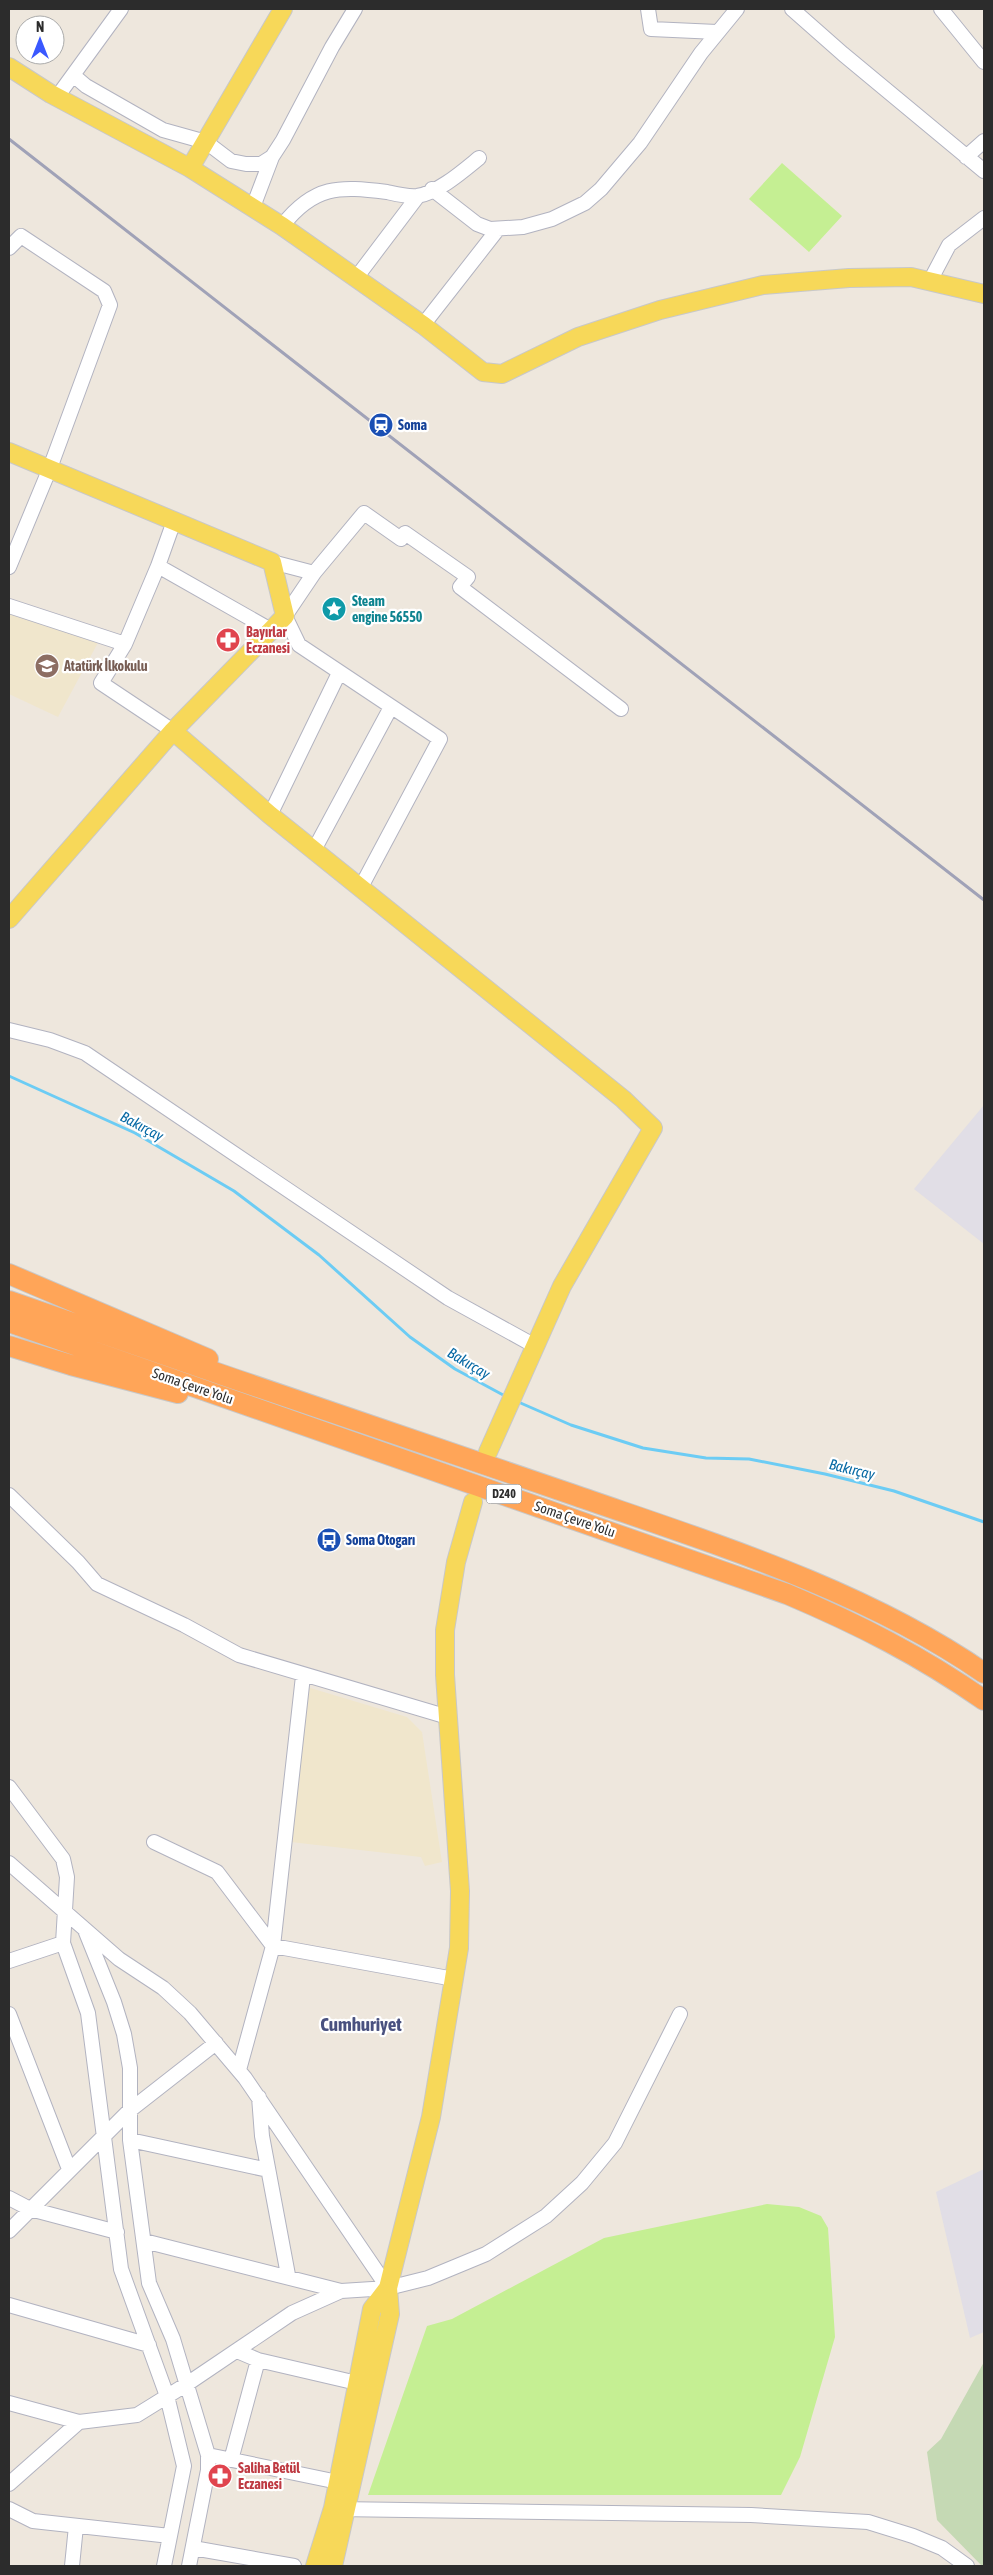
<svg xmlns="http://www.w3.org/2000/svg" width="993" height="2575" font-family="'Asap Condensed',sans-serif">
<rect width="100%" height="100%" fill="#eee7dd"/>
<path fill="#e1dee6" d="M984,1105V1244L914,1189Z
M984,2169V2332L970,2338L936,2192Z"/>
<path fill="#f0e6cc" d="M9,605L101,637L58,717L9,694Z
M307,1687L407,1717L422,1732L442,1862L425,1866L421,1857L291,1842Z"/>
<path fill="#c5d9b4" d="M984,2362V2566H982L937,2520L927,2452L941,2439Z"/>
<path fill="#c5ef93" d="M782,163L842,216L809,252L749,199Z
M767,2204L799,2207L821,2216L828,2228L835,2337L800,2457L781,2495H368L427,2326L452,2319L604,2238Z"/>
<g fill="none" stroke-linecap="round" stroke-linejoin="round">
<path stroke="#6cccf4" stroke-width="3" d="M9,1076L135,1133L234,1191L319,1255L410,1337L455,1369L505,1396
M516,1401L571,1425L643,1448L706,1458L749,1459L825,1474L894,1491L984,1522"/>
<defs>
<path id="minor" d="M648,9L651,29L717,32
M792,9L843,54L984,171
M941,9L984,62
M73,75L86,86L163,130L206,142L231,161L246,164H261L272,157L283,140L332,47L355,9
M57,97L121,9
M966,157L984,141
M432,189L477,224L490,229L523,227L552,219L585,203L601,189L640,143L701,53L737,9
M253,207L272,157
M282,226C314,185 339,186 387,192C396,194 408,197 417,196C438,193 463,171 479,158
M9,248L21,236L104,291L110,305L50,468L9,567
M356,278L418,196
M930,281L949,245L984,218
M423,325L498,229
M174,521L158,566L269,629
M272,562L314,573L285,616L299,645L440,739L361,887
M158,566L125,644L101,683L173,731
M314,573L364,513L401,539L405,533L468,577L460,587L621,709
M9,606L125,644
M270,815L339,673
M314,850L391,707
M9,1030L50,1040L85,1053L448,1298L535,1346
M9,1495L78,1562L97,1584L184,1625L239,1655L448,1717
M9,1787L63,1859L67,1877L63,1943L88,2013L121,2269L167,2396L184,2466L164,2566
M154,1842L217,1872L273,1946L454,1979
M9,1863L119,1959L163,1988L190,2013L245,2078L388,2288
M85,1930L114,2002L124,2034L130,2068V2140L149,2283L173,2339L208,2455V2470L189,2566
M9,1961L63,1943
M9,2014L69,2169
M239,2070L273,1946L303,1676
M259,2097L262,2136L288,2275
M130,2140L268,2170
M9,2198L30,2209L117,2232
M9,2231L129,2111L216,2043
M144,2241L341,2291
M9,2305L149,2345
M237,2351L258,2360L357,2383
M9,2403L79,2422
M208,2455L338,2482
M231,2460L258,2360
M9,2484L79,2422L137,2415L187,2384L292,2313L341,2291L388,2288L428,2278L486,2254L546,2216L582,2183L615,2143L680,2014
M9,2509L33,2521L170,2536
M336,2509L751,2515L868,2522L913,2536L942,2548L967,2566
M193,2548L294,2566
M72,2566L76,2526"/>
<path id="major" d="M9,67L51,94L190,168L282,226L423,325L483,372L502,374L578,337L660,310L763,285L849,278L911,277L984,294
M190,168L283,9
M9,452L272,562L285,616L173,731L9,919
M173,731L270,815L623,1099L653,1128L562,1286L488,1452
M315,2566L333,2508L372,2309L388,2288
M333,2566L390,2314L388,2288L431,2117L459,1948L460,1891L445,1675V1630L456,1562L473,1502"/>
<path id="highway" d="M9,1274L208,1359
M9,1301C196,1367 383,1429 571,1494C709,1542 863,1589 984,1673
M9,1322L787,1594C860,1625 919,1655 984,1700
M9,1346L71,1365L178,1393"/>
</defs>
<use href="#minor" stroke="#b2b3c0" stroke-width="16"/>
<use href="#major" stroke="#c8c8c8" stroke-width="20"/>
<use href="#highway" stroke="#c8c8c8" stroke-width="22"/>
<use href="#minor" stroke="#fff" stroke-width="14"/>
<use href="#major" stroke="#f7d859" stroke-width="18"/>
<use href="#highway" stroke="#ffa558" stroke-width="20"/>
<path stroke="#a0a2b7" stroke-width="3" d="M9,139L984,900"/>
</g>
<defs>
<symbol id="station-disc" viewBox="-11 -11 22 22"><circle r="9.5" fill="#1a4fb4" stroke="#fff"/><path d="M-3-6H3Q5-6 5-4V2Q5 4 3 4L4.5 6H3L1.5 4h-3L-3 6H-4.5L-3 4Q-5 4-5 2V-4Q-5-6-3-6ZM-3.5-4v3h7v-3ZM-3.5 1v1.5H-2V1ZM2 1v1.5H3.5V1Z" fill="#fff"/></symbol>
<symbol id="sight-disc" viewBox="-11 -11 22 22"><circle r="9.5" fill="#0f9aa8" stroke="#fff"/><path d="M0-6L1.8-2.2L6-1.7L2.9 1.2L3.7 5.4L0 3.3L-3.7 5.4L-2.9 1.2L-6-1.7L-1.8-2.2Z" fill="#fff"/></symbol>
<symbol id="pharmacy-disc" viewBox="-11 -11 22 22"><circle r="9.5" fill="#e0444e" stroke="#fff"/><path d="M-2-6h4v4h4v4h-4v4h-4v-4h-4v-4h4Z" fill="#fff"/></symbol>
<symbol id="school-disc" viewBox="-11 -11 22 22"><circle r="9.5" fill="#8d6e63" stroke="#fff"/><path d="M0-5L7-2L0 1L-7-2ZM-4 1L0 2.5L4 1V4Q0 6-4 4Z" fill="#fff"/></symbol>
<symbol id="bus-disc" viewBox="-11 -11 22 22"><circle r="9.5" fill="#1a4fb4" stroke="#fff"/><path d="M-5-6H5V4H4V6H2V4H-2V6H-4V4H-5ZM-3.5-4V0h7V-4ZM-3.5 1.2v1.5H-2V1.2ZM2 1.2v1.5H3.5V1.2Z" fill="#fff"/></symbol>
</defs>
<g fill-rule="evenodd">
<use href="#station-disc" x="367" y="411" width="28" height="28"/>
<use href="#sight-disc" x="320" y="595" width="28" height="28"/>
<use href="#pharmacy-disc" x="214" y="626" width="28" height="28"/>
<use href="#school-disc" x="33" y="652" width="28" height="28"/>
<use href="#bus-disc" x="315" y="1526" width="28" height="28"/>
<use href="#pharmacy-disc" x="206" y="2462" width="28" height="28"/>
</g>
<g text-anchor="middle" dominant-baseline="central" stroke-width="4.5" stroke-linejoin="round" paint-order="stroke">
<rect fill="#fff" stroke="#6b6b6b" stroke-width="1" x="486.5" y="1484.5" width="35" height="19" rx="4"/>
<g font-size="12" font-weight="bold" fill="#2c2c2c">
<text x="504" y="1494">D240</text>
</g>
<g font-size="14" font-weight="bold" fill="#164399" stroke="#fff" text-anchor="start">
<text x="398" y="425">Soma</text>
<text x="346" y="1540">Soma Otogarı</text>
</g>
<g font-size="14" font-weight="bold" fill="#0d838f" stroke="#fff" text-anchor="start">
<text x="352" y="601">Steam<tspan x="352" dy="16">engine 56550</tspan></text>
</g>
<g font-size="14" font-weight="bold" fill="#be3a42" stroke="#fff" text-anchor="start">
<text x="246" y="632">Bayırlar<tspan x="246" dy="16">Eczanesi</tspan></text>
<text x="238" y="2468">Saliha Betül<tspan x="238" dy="16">Eczanesi</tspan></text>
</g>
<g font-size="14" font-weight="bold" fill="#785e54" stroke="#fff" text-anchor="start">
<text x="64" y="666">Atatürk İlkokulu</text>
</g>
<g font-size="14" fill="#2c2c2c" stroke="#fff">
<text transform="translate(193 1386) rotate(19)">Soma Çevre Yolu</text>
<text transform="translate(575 1519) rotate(19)">Soma Çevre Yolu</text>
</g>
<g font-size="15" font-style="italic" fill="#0769a4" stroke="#fff">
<text transform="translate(142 1126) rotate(28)">Bakırçay</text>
<text transform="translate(469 1363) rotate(31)">Bakırçay</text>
<text transform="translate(852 1469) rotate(14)">Bakırçay</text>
</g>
<g font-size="19" font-weight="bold" fill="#49517f" stroke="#fff">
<text x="361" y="2024">Cumhuriyet</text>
</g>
</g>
<rect width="993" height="2575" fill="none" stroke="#2c2c2c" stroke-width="20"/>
<g transform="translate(40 40)"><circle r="24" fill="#ffffff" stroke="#ababab"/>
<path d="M0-4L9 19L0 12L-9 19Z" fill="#3a58ff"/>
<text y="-8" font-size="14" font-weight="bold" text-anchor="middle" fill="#2c2c2c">N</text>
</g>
</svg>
